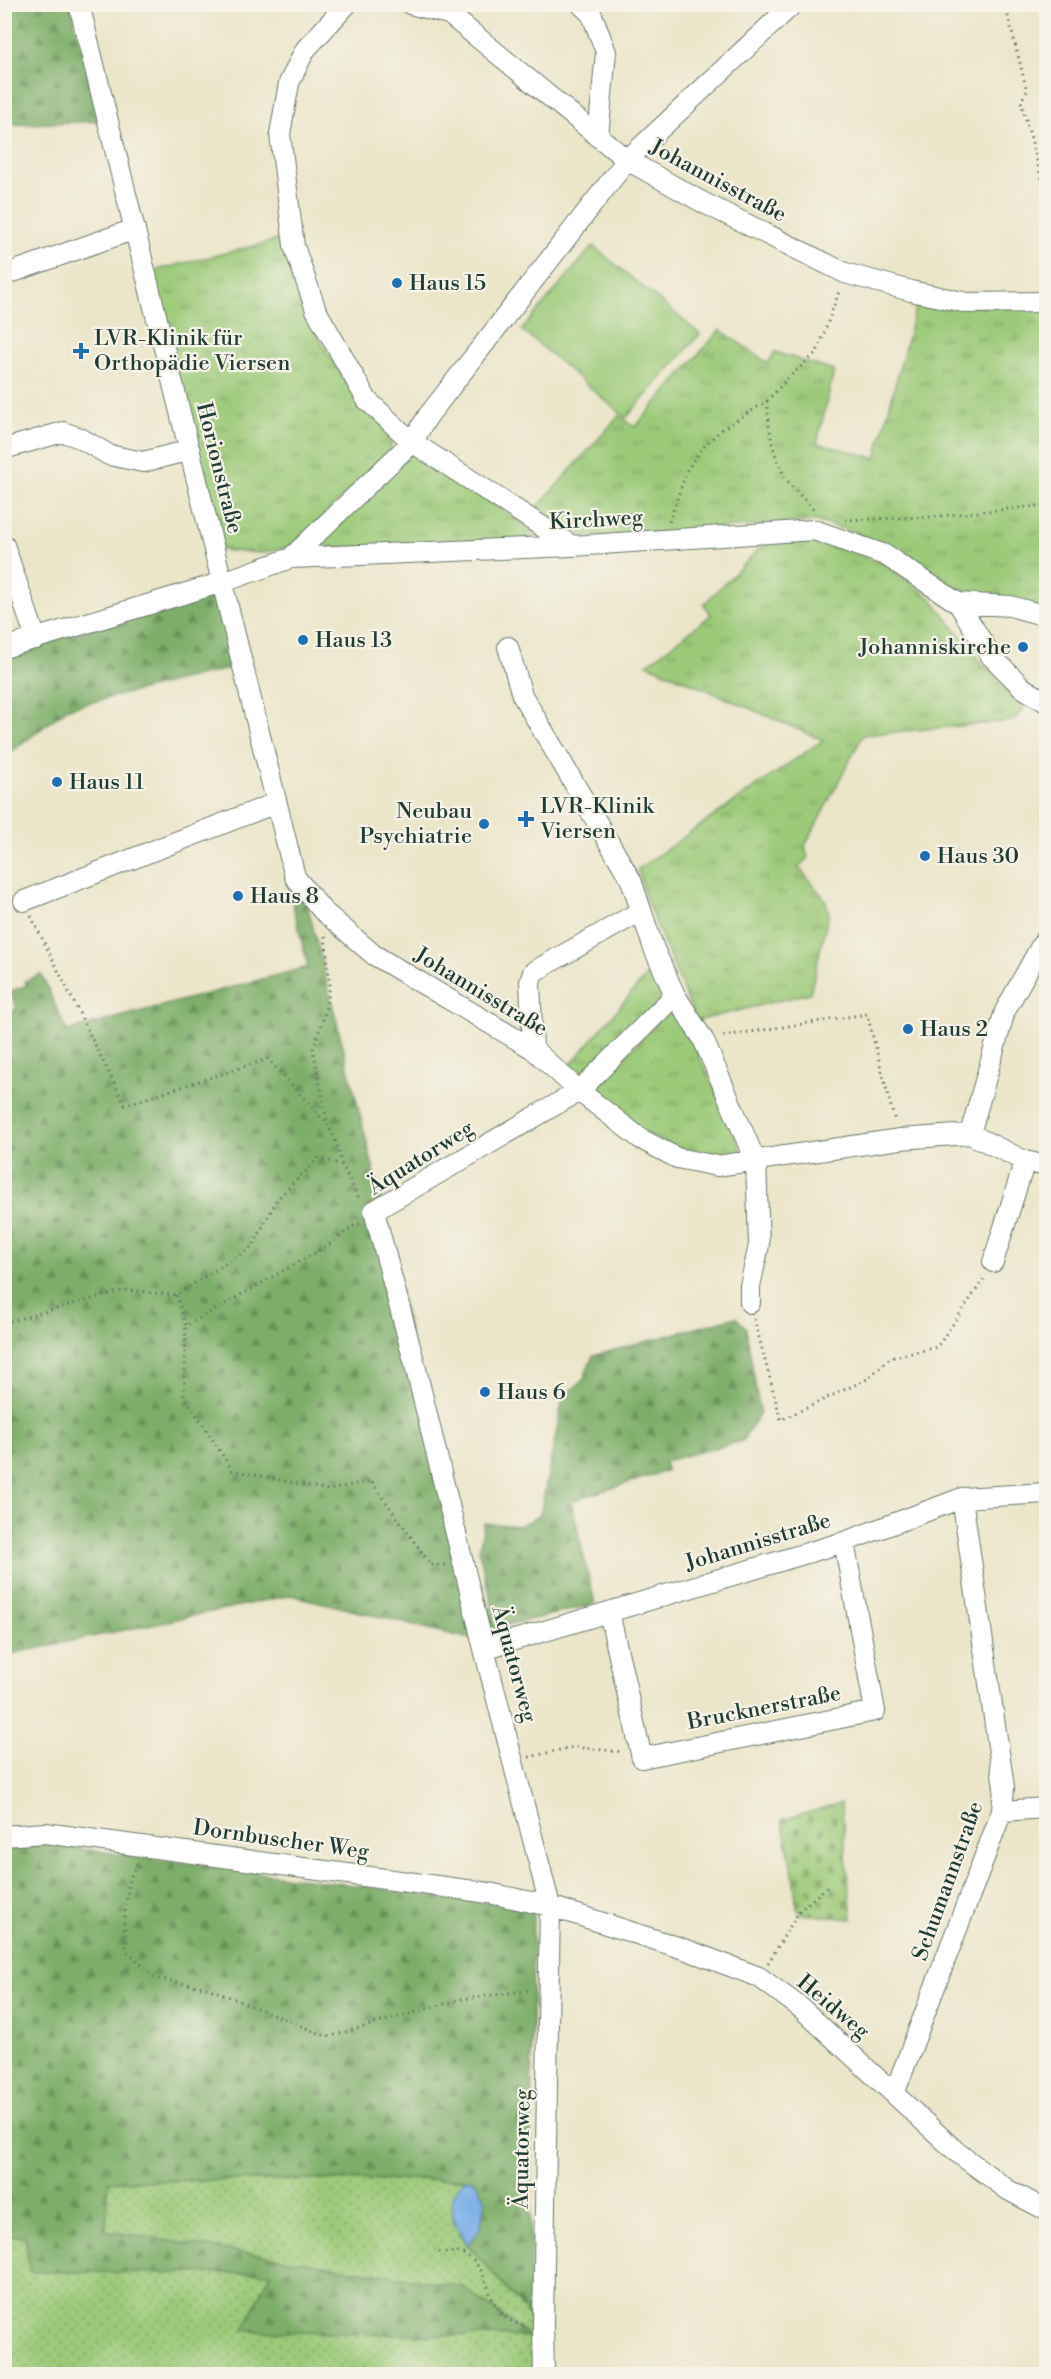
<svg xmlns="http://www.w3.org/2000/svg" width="1051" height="2379" font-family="'Libre Bodoni',serif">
<defs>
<pattern id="grass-dots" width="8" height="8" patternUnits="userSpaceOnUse" patternTransform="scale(1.5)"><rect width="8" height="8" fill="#9cca79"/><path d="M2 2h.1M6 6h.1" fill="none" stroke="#7fa564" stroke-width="1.8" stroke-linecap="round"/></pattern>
<pattern id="forest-firs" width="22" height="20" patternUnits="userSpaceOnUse" patternTransform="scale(1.5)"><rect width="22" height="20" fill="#7dae69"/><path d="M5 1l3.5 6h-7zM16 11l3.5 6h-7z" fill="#668f57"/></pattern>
<pattern id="cemetery-stones" width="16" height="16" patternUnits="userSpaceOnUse" patternTransform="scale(1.5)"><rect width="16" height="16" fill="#9cca79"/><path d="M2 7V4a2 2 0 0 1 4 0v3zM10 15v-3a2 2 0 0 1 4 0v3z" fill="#7fa564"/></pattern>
<pattern id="park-tufts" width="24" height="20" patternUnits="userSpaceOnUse" patternTransform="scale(1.5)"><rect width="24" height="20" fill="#9cca79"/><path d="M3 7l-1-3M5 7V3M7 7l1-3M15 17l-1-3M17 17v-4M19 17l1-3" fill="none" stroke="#7fa564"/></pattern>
</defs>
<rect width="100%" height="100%" fill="#f7f3e8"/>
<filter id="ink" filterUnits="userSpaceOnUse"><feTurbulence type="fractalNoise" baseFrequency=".0167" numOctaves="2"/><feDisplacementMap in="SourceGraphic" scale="12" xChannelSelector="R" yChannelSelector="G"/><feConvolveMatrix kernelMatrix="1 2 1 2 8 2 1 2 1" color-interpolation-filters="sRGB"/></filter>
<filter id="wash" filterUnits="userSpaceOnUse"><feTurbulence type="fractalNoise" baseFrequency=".008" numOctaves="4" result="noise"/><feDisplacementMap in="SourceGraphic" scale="24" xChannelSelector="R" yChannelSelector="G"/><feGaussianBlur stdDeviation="1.35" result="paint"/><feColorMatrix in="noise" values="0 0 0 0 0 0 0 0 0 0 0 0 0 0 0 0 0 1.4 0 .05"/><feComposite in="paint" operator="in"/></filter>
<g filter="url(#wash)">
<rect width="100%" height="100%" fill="#ebe5c9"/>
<path fill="url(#grass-dots)" stroke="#5e8456" stroke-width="1.5" d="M466,2179L457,2187L453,2220L467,2244L530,2316L534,2374H5V2236H26L30,2272L272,2273L244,2331L463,2287L106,2232L107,2181Z"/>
<path fill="url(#forest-firs)" stroke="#4e764e" stroke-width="1.5" d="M4,5H71L100,121L5,125Z
M217,593L235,667L68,708L5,757V654Z
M287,880L308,907L381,1199L474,1640L291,1595L5,1655L4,1015L17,1009L10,992L27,985L25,981L41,974L67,1031L308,967Z
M736,1317L746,1328L760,1414L742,1441L665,1461L666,1471L571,1501L595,1604L487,1630L483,1611L493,1608L479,1552L484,1523L519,1526L540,1515L563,1398L583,1380L593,1356Z
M44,1844L533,1909L530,2316L467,2244L474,2239L466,2179L108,2181L106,2231L463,2287L531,2337L243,2331L271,2273L30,2272L25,2236H5L4,1846Z"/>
<path fill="url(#cemetery-stones)" stroke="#5e8456" stroke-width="1.5" d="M841,1803L852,1919L801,1914L797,1908L793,1874L782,1820Z"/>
<path fill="url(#park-tufts)" stroke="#5e8456" stroke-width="1.5" d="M286,238C291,259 294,281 301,301C317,344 360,403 393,435L390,451L292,546L262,553L220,550L152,271Z
M917,302L1046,309V608L959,589L914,561L854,532L816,521L595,537L568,534L531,514L619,416L635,427L720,330L768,363L775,352L834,371L817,443L876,458Z
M413,451L534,531L533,539L329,548L323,540Z
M770,538L826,544L884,564L931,598L981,662L1024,710L1012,721L863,735L805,846L808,858L798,867L825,899L829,913L810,993L696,1021L645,897L638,869L823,740L647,664L711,615L704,604Z
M652,969L663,991V998L583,1079L567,1069Z
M668,1011L679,1014L724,1109L743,1155L739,1161L693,1156L643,1132L595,1094L596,1087Z"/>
<path fill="#9cca79" stroke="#5e8456" stroke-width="1.5" d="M593,246L700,334L626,418L522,330Z"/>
<path fill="#7cafe9" stroke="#4e768e" stroke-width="1.5" d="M466,2179L475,2181L485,2198C482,2215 483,2234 467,2244C453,2219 440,2201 466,2179Z"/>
</g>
<g filter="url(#ink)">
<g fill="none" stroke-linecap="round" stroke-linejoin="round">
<defs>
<path id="minor" d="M79,4L295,877L322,910L374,955L533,1049L579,1091L641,1139L677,1158L717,1166L900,1139L970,1134L1025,1161L1046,1166
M347,4L305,50L289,83L280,134L294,246L316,310L367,400L412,442L572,546
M410,4L449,14L627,160L702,202L845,273L911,291L968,303L1046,302
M581,4L592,15L606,52L598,137
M4,275L135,229
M4,449L63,432L80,438L109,455L143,462L190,450
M4,545L36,639
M291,558L412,442L428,416L627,160L793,4
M958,603L1010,606L1046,616
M508,647L522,695L631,880L654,949L675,995L703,1039L756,1162L759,1245L750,1286V1303
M4,648L223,582L291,558L572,546L814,530L885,555L958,603L991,656L1023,688L1046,702
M24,901L276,803
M533,1049L530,982L533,972L641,911
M970,1134L1005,1011L1041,946L1046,939
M993,1262L1025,1161
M609,1612L642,1758L875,1711L844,1542
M484,1649L844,1542L962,1498L1046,1493
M1002,1811L1046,1808
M4,1836L45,1833L489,1893L550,1906L687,1950L759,1977L801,2008L958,2153L1008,2190L1046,2210
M894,2094L1002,1811L1004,1787L962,1498
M544,2374L543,2326L550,1906L484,1649L414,1361L374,1211L579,1091L675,995"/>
</defs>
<use href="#minor" stroke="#667868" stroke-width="22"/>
<path stroke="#667868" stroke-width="3" stroke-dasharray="1.5 4.5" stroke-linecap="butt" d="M1005,4L1027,91L1021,101L1046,195
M767,401C769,430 772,458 789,483C796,493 808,501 814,511
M845,520L929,517L1046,505
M669,522L687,470L702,448L721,430L767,401L789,377L817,352L840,289
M31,916L125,1105L268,1059L328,1125
M325,936L330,986L325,1013L313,1049L328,1125L337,1144L342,1165
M723,1036L867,1014L895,1122
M360,1224L355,1225L327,1246L186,1326L184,1395L232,1470L328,1490L371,1481L431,1565H446
M176,1295L186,1326
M754,1319L781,1420L867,1379L890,1358L937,1347L984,1279
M4,1323L125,1290L176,1295L253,1246L277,1199L319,1158L342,1165L360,1200
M529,1757L573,1747L623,1752
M137,1864L129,1880L124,1922L127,1951L155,1978L208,1988L328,2037L462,1999L532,1990
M768,1963L800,1910L827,1887
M439,2252C447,2253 460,2251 467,2256C494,2271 483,2319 526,2326"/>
<use href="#minor" stroke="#fff" stroke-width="20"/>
</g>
</g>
<g fill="#1f6fb2" stroke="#f7f3e8" stroke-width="2">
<circle cx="397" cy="283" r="6"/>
<path d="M78 342h6v6h6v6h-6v6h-6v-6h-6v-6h6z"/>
<circle cx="303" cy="640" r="6"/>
<circle cx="1023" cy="647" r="6"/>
<circle cx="57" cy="782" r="6"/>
<path d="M523 810h6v6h6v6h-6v6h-6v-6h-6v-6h6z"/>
<circle cx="484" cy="824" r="6"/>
<circle cx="925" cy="856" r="6"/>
<circle cx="238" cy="896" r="6"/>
<circle cx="908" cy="1029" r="6"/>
<circle cx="485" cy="1392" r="6"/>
</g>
<g text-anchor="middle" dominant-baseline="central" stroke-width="4.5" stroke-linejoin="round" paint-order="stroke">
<g font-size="22" fill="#1f3d34" stroke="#f7f3e8">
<text transform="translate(718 181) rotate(28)">Johannisstraße</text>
<text transform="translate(219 468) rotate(76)">Horionstraße</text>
<text transform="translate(596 520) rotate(-3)">Kirchweg</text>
<text transform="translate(481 992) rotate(31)">Johannisstraße</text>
<text transform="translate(421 1158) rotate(-32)">Äquatorweg</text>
<text transform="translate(758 1542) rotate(-17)">Johannisstraße</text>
<text transform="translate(514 1664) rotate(75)">Äquatorweg</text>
<text transform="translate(764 1708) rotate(-11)">Brucknerstraße</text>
<text transform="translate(281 1840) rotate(8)">Dornbuscher Weg</text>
<text transform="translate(948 1881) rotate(-70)">Schumannstraße</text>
<text transform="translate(833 2007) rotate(40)">Heidweg</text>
<text transform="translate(522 2149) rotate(-89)">Äquatorweg</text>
</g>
<g font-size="22" fill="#1f3d34" stroke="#f7f3e8" text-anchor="start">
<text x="409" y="283">Haus 15</text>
<text x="94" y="338">LVR-Klinik für<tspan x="94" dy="25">Orthopädie Viersen</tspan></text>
<text x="315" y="640">Haus 13</text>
<text x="1011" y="647" text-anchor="end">Johanniskirche</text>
<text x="69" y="782">Haus 11</text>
<text x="540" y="806">LVR-Klinik<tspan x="540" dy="25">Viersen</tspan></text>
<text x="472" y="811" text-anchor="end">Neubau<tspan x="472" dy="25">Psychiatrie</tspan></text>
<text x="937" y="856">Haus 30</text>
<text x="250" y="896">Haus 8</text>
<text x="920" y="1029">Haus 2</text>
<text x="497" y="1392">Haus 6</text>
</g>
</g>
<rect width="1051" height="2379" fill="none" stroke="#f7f3e8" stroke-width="24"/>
</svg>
